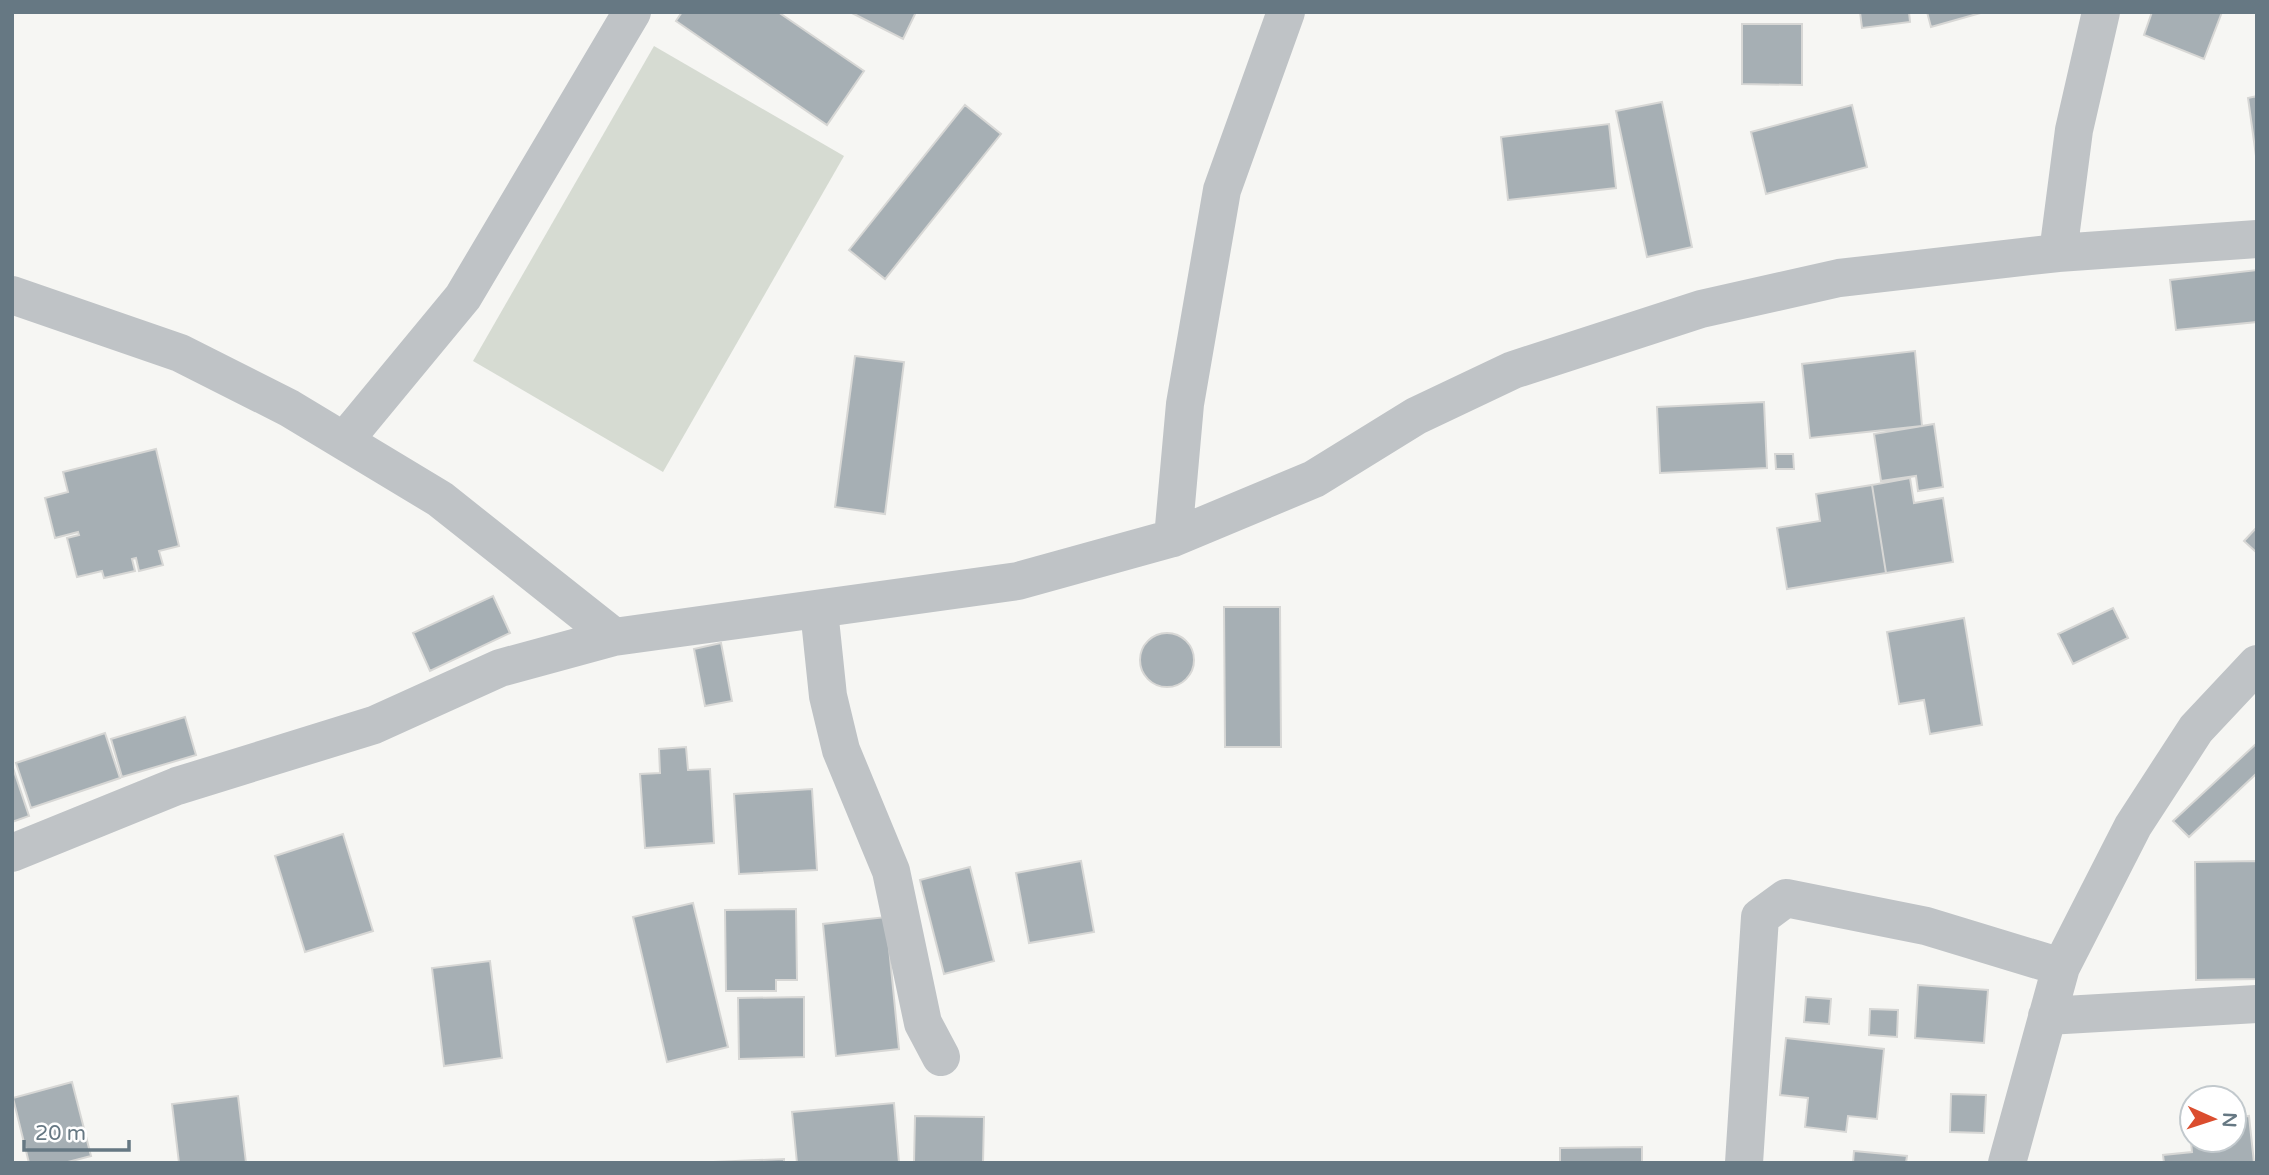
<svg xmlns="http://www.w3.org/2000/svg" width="2269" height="1175" font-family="'Varela Round',sans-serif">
<rect width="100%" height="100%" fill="#f6f6f3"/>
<path fill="#d6dbd2" d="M654,46L844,156L663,472L473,361Z"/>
<path fill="#a6afb4" stroke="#d7d7d5" stroke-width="2" d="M682,12H778L864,71L827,125L676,21Z
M850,12H916L903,39Z
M1860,12H1909L1910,22L1862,28Z
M1927,12H1984L1931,27Z
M2152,12H2222L2204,59L2144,35Z
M1742,24H1802V85L1742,84Z
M2257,96V163L2248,98Z
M1662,102L1692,247L1647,257L1616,111Z
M965,105L1001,134L885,279L849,250Z
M1852,105L1867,167L1766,194L1751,132Z
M1609,124L1616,188L1508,200L1501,137Z
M2257,270V322L2176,330L2170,280Z
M1915,351L1922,426L1810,438L1802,364Z
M855,356L904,362L885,514L835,507Z
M1764,402L1767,468L1660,473L1657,407Z
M1934,424L1943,487L1918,491L1916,476L1881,481L1874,434Z
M156,449L179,546L159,551L163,565L139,571L136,558L132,559L135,571L104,578L102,571L77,577L67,538L79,535L78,532L55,538L45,498L68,492L63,472Z
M1775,454H1793L1794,469H1776Z
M1910,478L1914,503L1943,498L1953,562L1886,573L1872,485Z
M1872,485L1886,573L1787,589L1777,528L1820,521L1816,494Z
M2257,527V553L2244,541Z
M493,596L510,633L430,671L413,633Z
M1224,607H1280L1281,747H1225Z
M2113,608L2128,638L2073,664L2058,634Z
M1964,618L1982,725L1930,734L1924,700L1899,704L1887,632Z
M1140 660a27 27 0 1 1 54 0a27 27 0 1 1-54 0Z
M721,643L732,701L705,706L694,649Z
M185,717L196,755L122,777L111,739Z
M105,733L120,778L31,808L16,763Z
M2257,743V773L2189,837L2173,821Z
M686,747L688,770L710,769L714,843L645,848L640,774L660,773L659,749Z
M12,765L29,816L12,822Z
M812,789L817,870L739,874L734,794Z
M343,834L373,931L305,952L275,856Z
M1081,861L1094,932L1029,943L1016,873Z
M2257,861V979L2196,980L2195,862Z
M970,867L994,961L944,974L920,880Z
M693,903L728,1047L667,1062L633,917Z
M796,909L797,980H776V991H726L725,910Z
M886,917L899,1049L836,1056L823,924Z
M490,961L502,1058L444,1066L432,968Z
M1918,985L1988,990L1984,1043L1915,1038Z
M804,997V1057L739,1059L738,998Z
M1806,997L1831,999L1829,1024L1804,1022Z
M1870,1009L1898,1010L1897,1037L1869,1035Z
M1786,1038L1884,1049L1877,1119L1848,1116L1846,1132L1805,1127L1808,1098L1780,1095Z
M72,1082L91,1156L64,1163H29L13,1098Z
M1951,1094L1986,1095L1984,1133L1950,1132Z
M238,1096L246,1163H179L172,1104Z
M894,1103L899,1163H797L792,1112Z
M915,1116L984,1117L983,1163H914Z
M2249,1116L2254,1163H2164L2163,1155L2192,1152L2189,1123L2192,1122V1140H2234V1118Z
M1642,1147V1163H1560V1148Z
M1854,1151L1907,1156L1906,1163H1853Z
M784,1159V1163H714V1162Z"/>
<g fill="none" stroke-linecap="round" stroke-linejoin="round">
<path stroke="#bfc3c6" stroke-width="38" d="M2058,253L2074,130L2101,12
M12,295L180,353L289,408L440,499L614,637
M344,441L463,297L632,12
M1173,538L1185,404L1222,190L1286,12
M819,610L828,696L841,750L891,871L923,1023L941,1057
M12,853L177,786L374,725L500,668L614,637L1018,581L1173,538L1314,479L1416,416L1513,370L1701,309L1839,278L2058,253L2257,239
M2047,1016L2257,1004
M1744,1163L1760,917L1786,898L1926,926L2061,967
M2007,1163L2061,967L2133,826L2196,729L2257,664"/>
</g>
<rect width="2269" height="1175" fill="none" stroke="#667883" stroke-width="28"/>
<g transform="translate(2213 1119) rotate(93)"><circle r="33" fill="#ffffff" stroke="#c2c9cd" stroke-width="2"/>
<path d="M0-5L12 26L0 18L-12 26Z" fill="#db4d2e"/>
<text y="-10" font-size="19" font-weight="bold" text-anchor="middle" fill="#667883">N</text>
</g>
<path d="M24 1140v10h105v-10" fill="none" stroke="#667883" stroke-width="3.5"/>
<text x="35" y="1140" font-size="21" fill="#667883" stroke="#ffffff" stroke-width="5" paint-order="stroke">20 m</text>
</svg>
